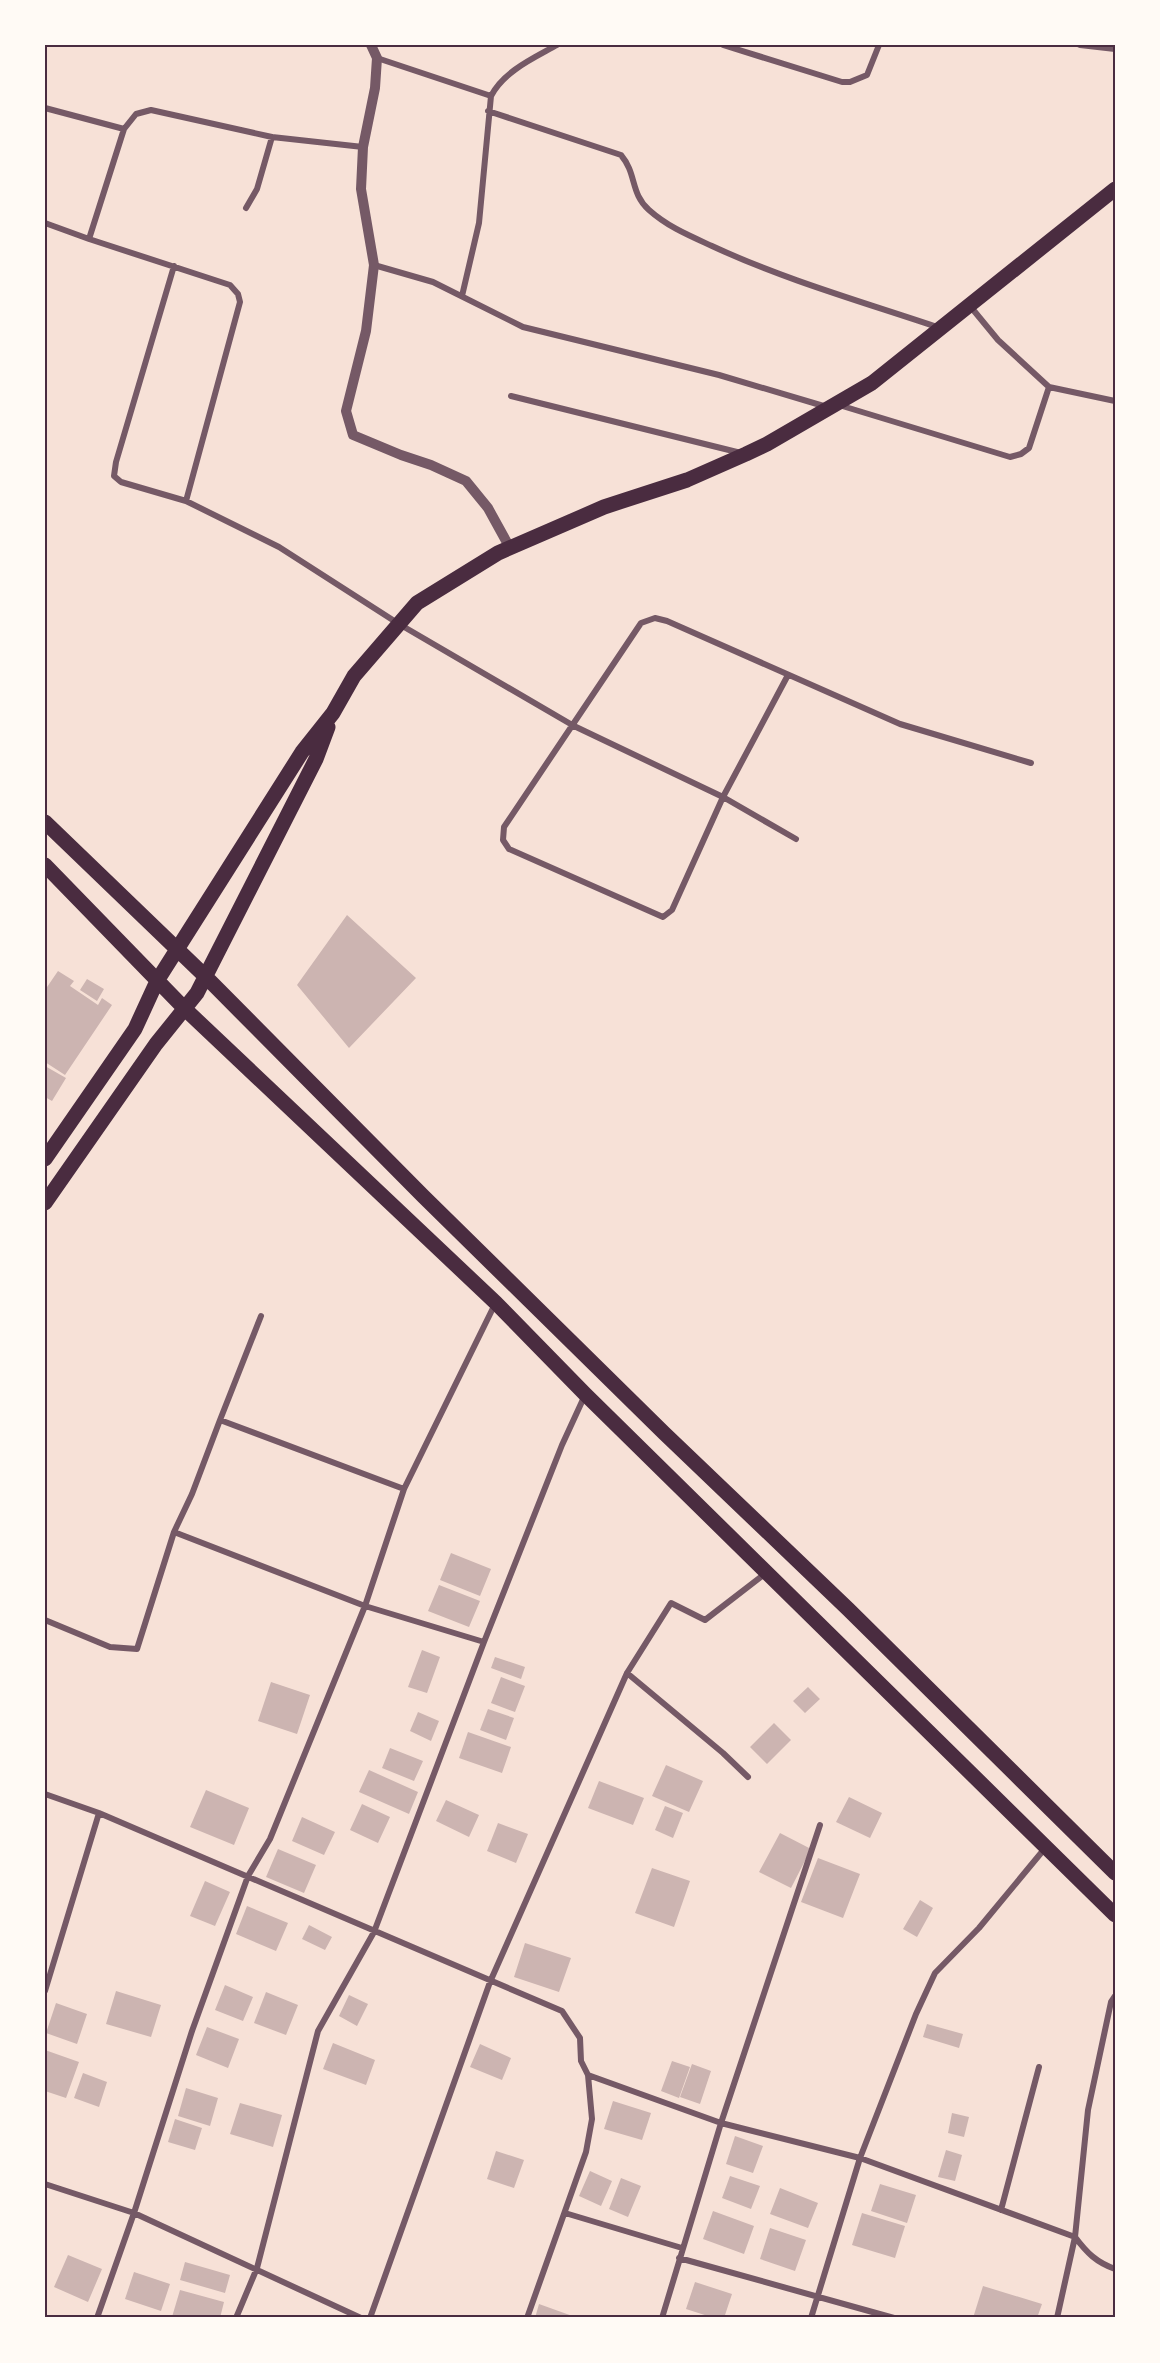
<svg xmlns="http://www.w3.org/2000/svg" width="1160" height="2363" font-family="Roboto,sans-serif">
<rect width="100%" height="100%" fill="#f7e1d7"/>
<path fill="#ccb4b1" d="M347,915L416,978L349,1048L297,985Z
M58,971L74,981L70,986L98,1005L102,998L112,1005L65,1075L45,1062V990Z
M87,979L104,989L97,1001L80,990Z
M45,1066L66,1078L52,1101L45,1097Z
M451,1553L491,1569L480,1596L440,1580Z
M439,1585L480,1601L469,1627L428,1611Z
M422,1650L440,1657L427,1693L408,1687Z
M495,1657L525,1667L521,1679L491,1668Z
M501,1677L525,1686L515,1712L491,1703Z
M271,1682L310,1695L297,1734L258,1721Z
M808,1687L820,1699L805,1713L793,1701Z
M488,1709L514,1718L506,1740L480,1730Z
M418,1712L439,1721L431,1741L410,1731Z
M774,1723L791,1740L767,1764L750,1747Z
M468,1732L511,1747L502,1773L459,1758Z
M390,1748L423,1761L414,1781L382,1768Z
M666,1765L703,1781L689,1812L652,1796Z
M369,1770L418,1792L409,1814L359,1792Z
M599,1781L644,1798L633,1825L588,1808Z
M206,1790L249,1808L234,1845L190,1827Z
M849,1797L882,1813L870,1838L836,1822Z
M446,1800L479,1815L469,1837L436,1821Z
M362,1804L390,1817L378,1843L350,1830Z
M665,1806L683,1813L673,1838L655,1830Z
M302,1817L335,1832L324,1855L292,1841Z
M498,1823L528,1834L516,1863L487,1851Z
M780,1833L811,1849L791,1888L759,1872Z
M278,1849L316,1865L304,1893L266,1877Z
M818,1858L860,1874L843,1918L801,1902Z
M652,1868L690,1881L674,1927L635,1913Z
M205,1881L230,1892L215,1926L190,1916Z
M920,1900L933,1908L917,1937L903,1929Z
M247,1906L288,1923L276,1951L236,1934Z
M309,1925L332,1937L325,1950L302,1939Z
M525,1943L571,1958L559,1992L514,1977Z
M225,1985L253,1997L243,2021L215,2010Z
M116,1991L161,2005L151,2037L106,2024Z
M266,1992L298,2005L286,2035L254,2023Z
M349,1995L368,2004L357,2026L339,2016Z
M56,2003L87,2014L77,2044L46,2033Z
M927,2024L963,2034L959,2048L923,2037Z
M207,2027L239,2039L228,2068L196,2055Z
M333,2043L375,2060L366,2085L323,2069Z
M480,2044L511,2058L502,2080L470,2067Z
M45,2050L79,2062L66,2098L45,2091Z
M672,2061L690,2067L679,2098L661,2091Z
M692,2064L711,2071L700,2104L680,2097Z
M83,2073L107,2082L99,2107L74,2098Z
M186,2088L218,2098L210,2126L178,2116Z
M613,2101L651,2113L642,2140L604,2129Z
M240,2103L282,2115L273,2147L230,2134Z
M952,2113L969,2117L964,2137L948,2133Z
M175,2119L202,2128L195,2150L168,2142Z
M735,2136L763,2146L753,2173L726,2164Z
M946,2150L962,2155L955,2181L938,2177Z
M496,2151L524,2160L514,2188L487,2179Z
M590,2171L612,2181L601,2206L579,2196Z
M730,2176L760,2186L751,2209L722,2198Z
M621,2178L641,2186L628,2217L609,2209Z
M880,2184L916,2195L907,2223L871,2211Z
M780,2188L818,2203L808,2228L770,2214Z
M713,2211L754,2226L744,2254L703,2239Z
M862,2213L905,2226L895,2258L852,2245Z
M770,2228L806,2240L795,2271L760,2259Z
M68,2255L102,2269L88,2302L54,2287Z
M185,2262L230,2275L225,2293L180,2280Z
M134,2272L170,2284L161,2311L125,2299Z
M695,2282L732,2294L724,2318H714L686,2309Z
M983,2286L1042,2304L1037,2318H973Z
M180,2290L224,2302L220,2318L172,2317Z
M539,2304L578,2318H535Z"/>
<g fill="none" stroke-linecap="round" stroke-linejoin="round">
<path stroke="#755966" stroke-width="6" d="M723,45L842,82H850L867,75L879,45
M1080,45L1115,49
M377,58L491,96
M45,108L124,129
M488,111L621,155C637,174 630,193 649,210C668,227 690,236 712,246C785,280 863,302 940,328
M363,147L272,137L151,110L136,114L124,129L89,239L230,285L238,294L240,302L186,501L279,547L399,624L574,726L723,797L796,839
M246,208L257,189L272,137
M45,223L89,239
M374,265L433,282L523,327L719,375L827,407
M174,266L116,462L114,476L121,482L186,501
M462,296L479,223L491,96C504,71 534,58 557,45
M970,306L998,340L1049,387L1115,401
M511,396L741,453
M839,405L1010,457L1021,454L1029,448L1049,387
M788,675L723,797L672,910L663,917L509,849L503,840L504,827L641,623L655,618L667,621L900,724L1031,763
M220,1420L261,1316
M45,1620L110,1647L137,1649L174,1532
M484,1642L365,1606L174,1532L192,1494L220,1420L404,1489L495,1304
M627,1673L723,1753L748,1777
M45,1794L99,1813L562,2011L580,2038L581,2061L588,2075L721,2123L820,1825
M1046,1847L979,1928L935,1973L916,2014L860,2158L1075,2237L1057,2318
M45,1991L99,1813
M1115,1996L1111,2002L1088,2110L1075,2237C1087,2253 1096,2262 1115,2269
M45,2184L134,2213L361,2318
M1001,2210L1039,2067
M565,2213L682,2248
M679,2258L894,2318
M97,2318L134,2213L192,2031L248,1876L270,1839L365,1606L404,1489
M236,2318L257,2268L318,2031L374,1932L484,1642L562,1445L585,1395
M370,2318L490,1982L627,1673L671,1603L705,1620L766,1573
M527,2318L586,2152L592,2119L588,2075
M662,2318L721,2123L860,2158L811,2318"/>
<path stroke="#755966" stroke-width="10" d="M371,45L377,58L375,88L363,147L361,189L374,265L366,331L346,411L353,435L401,455L431,465L466,481L488,508L510,548"/>
<path stroke="#4a2c40" stroke-width="15" d="M45,822L206,977L423,1196L664,1433L848,1609L1115,1873
M45,865L185,1009L496,1303L585,1394L1115,1915
M45,1159L135,1029L157,981L302,752L333,713L354,676L417,603L498,553L604,507L687,480L746,454L767,444L872,383L1115,189
M45,1203L156,1044L197,993L316,759L328,727"/>
</g>
<rect width="1160" height="2363" fill="none" stroke="#fffaf5" stroke-width="93"/>
<rect x="46" y="46" width="1068" height="2270" fill="none" stroke="#4a2c40" stroke-width="2"/>
</svg>
